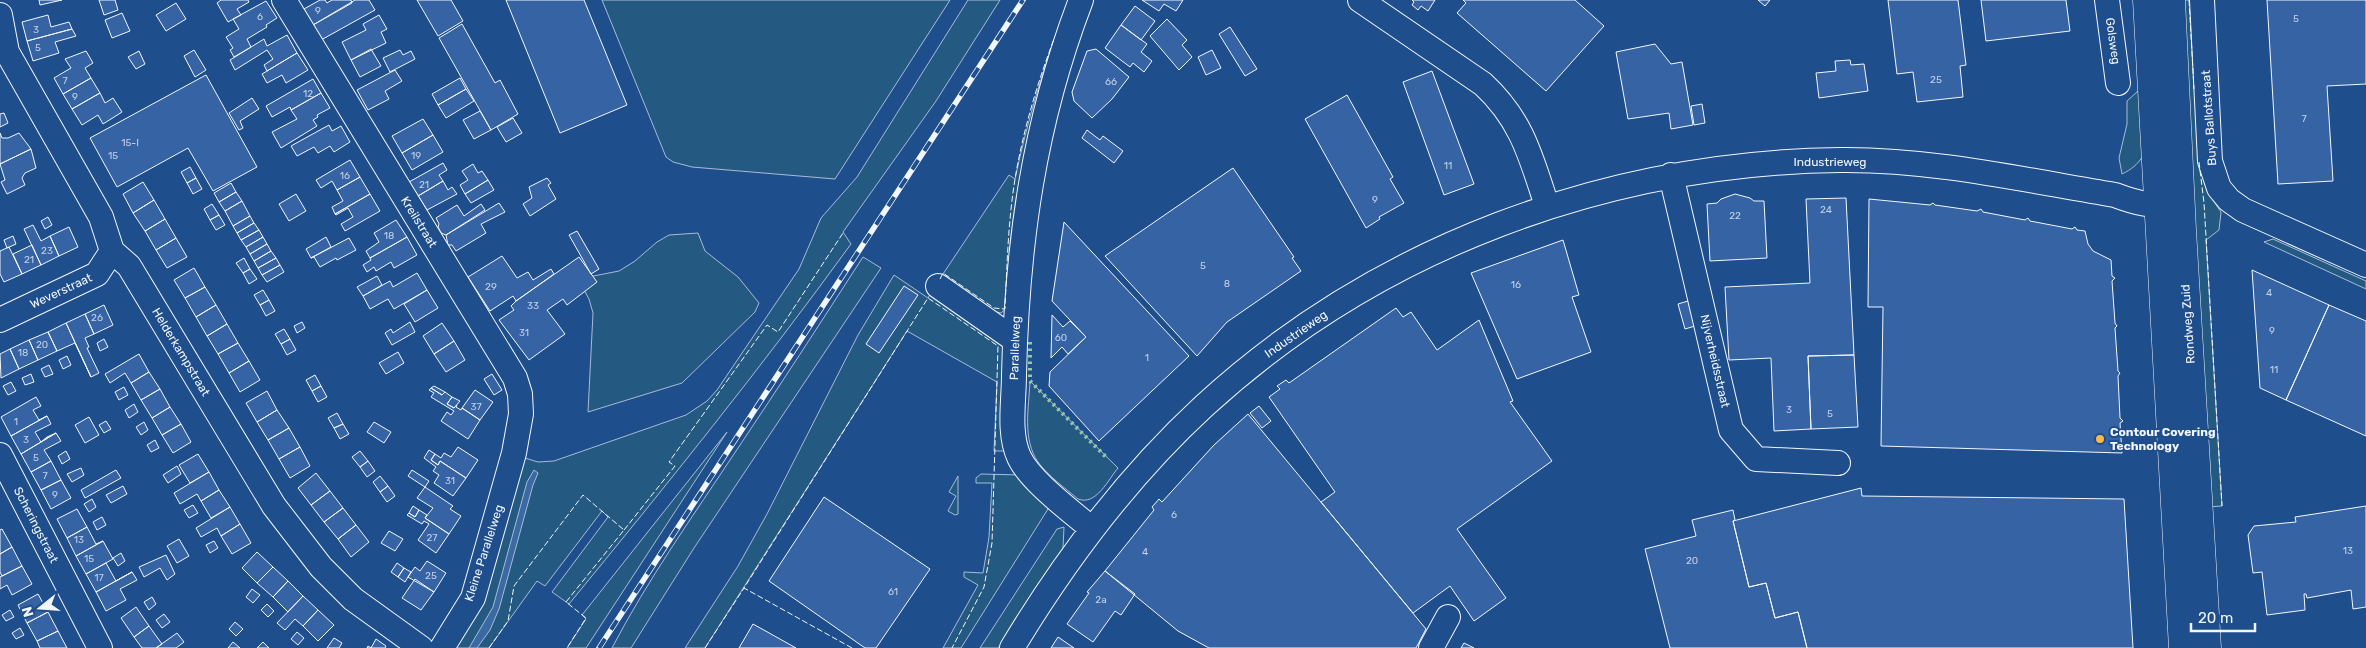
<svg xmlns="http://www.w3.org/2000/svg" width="2366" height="648" font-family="Rubik,sans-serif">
<rect width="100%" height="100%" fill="#1f4e8c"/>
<path fill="#245a82" stroke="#a8bbd7" d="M602,0H950L835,179L692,167L673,162L666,157Z
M968,0H1000L936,101L843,232L851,244C761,368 666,486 569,604L552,592L608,517L602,511L545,586L537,581L489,648H452L525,458L538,462L554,461L686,415L707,401L717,390L799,269L821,218L857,177Z
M2178,0H2191L2202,175L2210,196L2221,212L2219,230L2206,240L2222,506L2206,507Z
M1063,15L1009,306L1001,313L992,311L941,277L1009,175L1015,179C1027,122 1043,69 1063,15Z
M2138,91C2146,122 2160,156 2122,174L2119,158L2127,124V101Z
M698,233L705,251L738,277L759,303L755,312L682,383L588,412L593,313L589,299L578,279L619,271L635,261L657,242L669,235Z
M2273,239L2366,281V289L2264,242Z
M863,257L881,268L694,548L631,648H612C648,579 693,516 736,451C779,387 821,322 863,257Z
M894,275L928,298L932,291L999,340L1005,351L1006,451H994L997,382L907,331L705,648H685L738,566L767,514L858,335Z
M1030,381L1118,468C1108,480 1096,506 1078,499C1065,488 1048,476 1038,462C1022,439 1029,407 1030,381Z
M727,432L586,648H567L586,619L582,615Z
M981,474L1020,475L1048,505V509L961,648H943L978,585L964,577V572L983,573L989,537L992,483H976V478Z
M958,476V514L955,515L948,511L956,496L949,492Z
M1064,527L1063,548L998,648H980L1057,529Z"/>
<path fill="#3b69a3" stroke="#a8bbd7" d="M534,470L538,473L533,485L499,609L490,630L477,648H469L493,607L527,482Z"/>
<path fill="#3563a3" stroke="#f2f6ff" d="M39,0H62L40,5Z
M99,0H115L118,10L104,15Z
M221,0H248L249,2L237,9L241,15L228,22L217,3Z
M320,0H325L327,3L332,0H351L352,3L313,25L304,9Z
M355,0H369L375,10L321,40L313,25Z
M417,0H451L463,21L438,36Z
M506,0H584L627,105L560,133Z
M1142,0H1183L1176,11L1164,4L1159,11Z
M1412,0H1435L1428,11L1421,6L1418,10L1412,5L1414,2Z
M1463,0H1575L1604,26L1546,91L1457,13L1466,3Z
M1758,0H1770L1765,6Z
M1888,0H1958L1966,65L1960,66L1963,97L1917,102L1913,72L1897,74Z
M1981,0H2066L2070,31L1986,41Z
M2267,0H2366V84L2327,86L2333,181L2278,184Z
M266,1L277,18L266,25L267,27L247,39L251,47L234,57L230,50L233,48L226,37L239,29L233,19Z
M176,3L186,19L166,31L156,15Z
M1135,6L1155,21L1141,40L1121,25Z
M122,13L130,31L112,38L105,20Z
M48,15L51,27L69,22L72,29L27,41L22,22Z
M379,15L387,29L381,32L386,43L351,60L342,42L366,30L363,24Z
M1167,19L1187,40L1182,45L1192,57L1179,70L1150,36Z
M462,24L495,83L500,80L518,114L491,130L439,38Z
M1121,25L1147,44L1141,52L1152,61L1144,72L1133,63L1130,67L1105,48Z
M1230,27L1257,69L1245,76L1219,34Z
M72,29L76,36L55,42L59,53L33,61L27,41Z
M287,35L297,53L267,71L264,65L273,59L267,50L235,70L230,60L264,39L267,46Z
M1655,44L1671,64L1682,62L1693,125L1671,129L1669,113L1628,119L1616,52Z
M371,49L381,66L360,77L351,60Z
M1096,49L1129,77L1112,99L1092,118L1074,101L1072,92L1087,51Z
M194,50L206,70L195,77L184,56Z
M400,50L403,55L411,51L415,59L390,72L383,58Z
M1212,50L1221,68L1206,75L1198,57Z
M86,51L93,63L85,68L91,78L63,94L54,78L71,68L65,59Z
M139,51L145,64L136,69L128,57Z
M297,53L308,70L286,83L282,75L267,83L262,74Z
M1850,60L1851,65L1864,64L1868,91L1819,98L1816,73L1836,71L1835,61Z
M395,70L402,81L385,91L389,99L368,110L357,90Z
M1432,71L1474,184L1444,195L1403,82Z
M206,75L257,167L213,191L188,148L117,187L90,138Z
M91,78L100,93L72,109L63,94Z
M460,78L466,89L438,105L432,94Z
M313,79L321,93L291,110L290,107L272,117L266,106Z
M466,89L474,101L446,118L438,105Z
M100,93L105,103L113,98L122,112L103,124L98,115L82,125L72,109Z
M321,93L330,108L317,115L318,117L313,120L317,126L281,148L272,132L297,119L291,110Z
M1347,95L1393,177L1390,179L1404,203L1379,217L1380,219L1366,228L1305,119Z
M252,98L259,109L240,121L243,128L239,130L229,113Z
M1702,104L1705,123L1694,125L1691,106Z
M480,111L491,130L474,139L463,120Z
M4,113L8,123L0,127V114Z
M513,118L522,133L506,142L497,127Z
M423,119L433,135L402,153L392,136Z
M329,125L332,131L341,126L350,142L334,152L330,146L318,153L314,147L297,156L291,146Z
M1087,130L1100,140L1103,136L1123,151L1114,163L1082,138Z
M0,133L2,138H8L19,133L31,149L0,164Z
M433,135L443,152L412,170L402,153Z
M31,149L36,168L25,173L22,178L25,185L7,194L1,182L5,180L0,164Z
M350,160L360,177L337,190L332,181L321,188L316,180Z
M443,163L447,170L439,175L443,181L418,196L409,182Z
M473,164L478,173L482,171L488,180L465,194L460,185L468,180L462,171Z
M190,167L196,178L187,183L181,172Z
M1233,168L1294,257L1292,258L1301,271L1227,322L1197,356L1105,256Z
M360,177L370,194L335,214L332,207L343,201L337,190Z
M196,178L202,189L193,194L187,183Z
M547,178L551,183L548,185L556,199L530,216L523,204L532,198L529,187Z
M488,180L494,190L471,203L465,194Z
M443,181L448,190L452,187L457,194L427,210L418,196Z
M143,182L154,200L133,213L123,194Z
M231,183L236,192L219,202L214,193Z
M236,192L242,201L225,211L219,202Z
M296,194L306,211L289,221L279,204Z
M370,194L380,211L345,231L341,224L353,217L348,208L336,215L335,214Z
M1735,194L1750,198L1754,201H1764L1767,258L1710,261L1707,204L1717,203L1721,199Z
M1846,198L1854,355L1808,356L1811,429L1774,431L1771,358L1729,360L1725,287L1810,283L1806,199Z
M1869,199L1930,205L1933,203L1935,205L1977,211L1981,209L1983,212L2025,220L2028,218L2030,221L2072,229L2075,227L2077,230L2085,231L2088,244L2093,251L2111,260L2112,276L2115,278L2112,281L2115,323L2117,326L2115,328L2118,371L2120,373L2118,376L2120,418L2123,421L2120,423L2122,453L1881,446L1883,307H1868Z
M154,200L165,219L145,231L133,213Z
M242,201L250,216L233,226L225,211Z
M499,203L505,212L481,224L486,233L456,251L452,245H448L446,235Z
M212,204L219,215L210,220L204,209Z
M481,204L485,210L446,235L441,233L438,227L439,224L436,218L457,205L464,216Z
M219,215L225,225L216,230L210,220Z
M250,216L254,223L237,233L233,226Z
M48,217L52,225L45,229L41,221Z
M165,219L176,238L156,250L145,231Z
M396,220L407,237L370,258L366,251L379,242L374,233Z
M1064,222L1189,356L1099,441L1049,386L1050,372L1086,337L1052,301Z
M254,223L259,230L241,240L237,233Z
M33,225L41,241L50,236L59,256L41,265L24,229Z
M69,227L78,247L59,256L50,236Z
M259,230L263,237L246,247L241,240Z
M577,231L599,269L591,274L569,235Z
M13,236L16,244L7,248L4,240Z
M263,237L267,244L250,254L246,247Z
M326,237L331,247L311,258L306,249Z
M407,237L417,255L394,268L391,262L376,271L374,267L367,272L363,265L371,260L370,258Z
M176,238L187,257L167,268L156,250Z
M349,238L356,250L337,260L336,258L320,267L314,257L311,258Z
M1563,240L1579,295L1572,297L1591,352L1517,379L1471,273Z
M267,244L271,251L254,261L250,254Z
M32,245L41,265L22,274L13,254Z
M9,247L22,274L4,282L0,274V251Z
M271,251L276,258L258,268L254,261Z
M502,256L517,278L528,272L533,280L551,269L554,274L516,301L513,296L490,311L468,277Z
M579,257L597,282L567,305L563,299L547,310L565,334L529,360L499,320L514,310L511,306L516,301Z
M244,258L250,269L243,273L236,263Z
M276,258L280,265L262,275L258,268Z
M280,265L284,272L267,282L262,275Z
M194,268L205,287L185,298L174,280Z
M250,269L257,279L249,284L243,273Z
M2252,270L2329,305L2286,400L2260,388Z
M417,273L427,290L394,309L388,299L370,309L363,296L390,281L393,287Z
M377,276L382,285L363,296L357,287Z
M904,286L918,295L879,353L866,344Z
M205,287L216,305L196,317L185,298Z
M263,290L269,300L260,305L254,295Z
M427,290L438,308L415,322L404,304Z
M269,300L275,311L266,316L260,305Z
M1688,301L1695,326L1685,329L1678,304Z
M104,305L113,325L94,334L85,314Z
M216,305L227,324L207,336L196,317Z
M2329,305L2366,321V436L2286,400Z
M1396,308L1403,317L1411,312L1437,350L1479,320L1513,401L1510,402L1552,461L1457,529L1506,598L1474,621L1450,586L1413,613L1321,502L1335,492L1269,397L1280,389L1277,386L1286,380L1289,383Z
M85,314L94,334L85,338L89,347L87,348L99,373L91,377L66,323Z
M1052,315L1063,327L1070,321L1086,337L1068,354L1062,347L1051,358Z
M302,322L305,328L297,333L294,326Z
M410,322L415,332L392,345L385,333L391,329L393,333Z
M66,323L79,351L91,377L75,343L57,351L48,332Z
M442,323L454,341L434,354L423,336Z
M227,324L238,343L218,354L207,336Z
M284,329L290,339L281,344L275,334Z
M48,332L57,351L38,360L29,340Z
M104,339L108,347L100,351L97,343Z
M290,339L296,350L287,355L281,344Z
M29,340L38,360L19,369L10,349Z
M454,341L465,360L446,372L434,354Z
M238,343L249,361L229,373L218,354Z
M10,349L19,369L1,378L0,354Z
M398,352L404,363L386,374L379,363Z
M139,354L149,372L131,383L125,373L110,383L105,374Z
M1854,355L1858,427L1811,429L1808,356Z
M67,356L71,365L63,369L59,360Z
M249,361L260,380L240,392L229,373Z
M49,365L53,374L45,377L41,369Z
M149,372L160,389L141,400L131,383Z
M31,374L34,382L25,385L22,378Z
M492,374L502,390L494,395L484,379Z
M315,375L321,386L312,391L306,380Z
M11,382L16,391L8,395L3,386Z
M321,386L327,397L318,402L312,391Z
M434,386L445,392L442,395L431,388Z
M124,387L128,395L119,400L115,392Z
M431,388L442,395L445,392L452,397L447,404L454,408L457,405L456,407L461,410L462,408L480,420L468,439L441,421L447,412L451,415L454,411L431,397L434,393L429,390Z
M160,389L170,407L152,418L141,400Z
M475,390L493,402L480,420L462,408Z
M267,391L277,410L257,422L246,403Z
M36,397L41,406L33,410L39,420L47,416L11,436L1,417Z
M452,397L460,401L454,408L447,404Z
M134,404L138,412L129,418L125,410Z
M1259,406L1271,421L1262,428L1250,413Z
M170,407L181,424L162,435L152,418Z
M277,410L289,428L268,440L257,422Z
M337,413L343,424L334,428L328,418Z
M1248,414L1426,629L1416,648H1209L1178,631L1105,571L1154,510L1152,507L1159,499L1162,502L1214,445Z
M47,416L51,424L35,432L41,442L47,437L56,433L21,454L11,436Z
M89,417L99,435L85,443L75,425Z
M106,421L111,429L104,433L99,425Z
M144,422L148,430L141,435L136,427Z
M374,422L391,432L384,443L367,432Z
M181,424L191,442L173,453L162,435Z
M343,424L349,434L340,439L334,428Z
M289,428L300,447L279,459L268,440Z
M56,433L61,441L44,450L51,461L31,472L21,454Z
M155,440L159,448L151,452L147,445Z
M300,447L310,466L290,478L279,459Z
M458,447L478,460L466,478L440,461L438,465L431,460L435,454L441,458L444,453L451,457Z
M429,450L435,454L431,460L438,465L440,461L466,478L453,496L434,483L439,475L433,471L436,467L424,458Z
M66,451L70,459L62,464L58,456Z
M360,451L368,461L360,467L352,457Z
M198,454L209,472L190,483L179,465Z
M51,461L61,480L41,490L31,472Z
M368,461L375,471L367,477L360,467Z
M177,466L181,474L168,483L163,475Z
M81,468L84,475L72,482L67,474Z
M116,470L121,478L85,498L81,490Z
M412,470L429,481L425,487L408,476Z
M209,472L219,490L201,501L197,494L180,504L174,493Z
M316,473L330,491L311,505L298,488Z
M380,476L388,486L380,492L373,482Z
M61,480L71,498L51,509L41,490Z
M123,486L127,494L111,503L106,495Z
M388,486L395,496L387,502L380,492Z
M425,487L453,506L450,509L461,516L449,534L425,518L433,508L417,498Z
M1861,488L1862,496L2124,499L2133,648H1807L1798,612L1775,618L1766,583L1749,587L1733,521Z
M219,490L230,507L211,518L201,501Z
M330,491L343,508L324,522L311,505Z
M824,497L930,569L876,648H865L769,581Z
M92,499L96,507L89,512L84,504Z
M193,505L198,513L189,518L184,510Z
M413,506L419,510L415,517L409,513Z
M2366,506V607L2353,609L2351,590L2307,598L2306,594H2304L2305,610L2267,615L2262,572L2253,573L2248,535L2254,526L2296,522L2295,517Z
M230,507L240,524L221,536L217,528L201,537L196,528Z
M343,508L356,525L338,539L324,522Z
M77,509L87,527L67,538L57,519Z
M419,510L427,515L425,518L449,534L436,553L418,540L429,524L424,521L422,524L407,515L409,513L415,517Z
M1733,510L1735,520L1733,521L1749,587L1766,583L1775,618L1798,612L1807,648H1670L1645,549L1696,536L1692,520Z
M102,517L106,525L97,530L93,522Z
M240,524L251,543L232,554L221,536Z
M356,525L369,542L351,557L338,539Z
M87,527L96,544L103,541L76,556L67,538Z
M2,529L12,547L0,554V530Z
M389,531L403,539L395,551L381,543Z
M179,539L189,556L177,563L167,546Z
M103,541L113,559L86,574L76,556Z
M214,541L218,548L210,553L206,545Z
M12,547L22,566L2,576L0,572V554Z
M257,552L273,567L257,583L242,568Z
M121,553L125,561L118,566L113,558Z
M166,555L175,574L167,580L160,568L144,577L139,567Z
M427,561L446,573L434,592L408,577L415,567L420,571Z
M106,563L116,581L132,572L96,592L86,574Z
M397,563L404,568L398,577L391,572Z
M22,566L32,584L12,595L7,585L0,589V577Z
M273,567L288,581L273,597L257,583Z
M404,568L411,572L405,582L398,577Z
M1105,571L1135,594L1121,615L1115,611L1093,642L1067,624L1089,593L1087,592Z
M132,572L137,580L120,589L126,600L106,611L96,592Z
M415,579L434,592L421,610L402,598Z
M288,581L303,596L288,612L273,597Z
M252,589L260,595L253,603L246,597Z
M38,594L48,612L27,623L18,605Z
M303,596L318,610L303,626L295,619L285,630L277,623Z
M152,597L156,604L149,610L144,602Z
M267,604L274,611L268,617L261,610Z
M136,607L149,626L134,637L121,618Z
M10,610L14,617L6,621L2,615Z
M318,610L334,625L318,641L303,626Z
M48,612L58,631L37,641L27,623Z
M164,614L170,622L162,628L156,620Z
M235,622L243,629L236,636L229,629Z
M753,624L796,648H739Z
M149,626L162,644L156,648H142L134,637Z
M20,628L24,635L16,639L12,633Z
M58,631L67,648H40L37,641Z
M297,632L304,638L298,645L291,639Z
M177,633L184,642L176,648H156Z
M1058,637L1074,648H1051Z
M334,638L342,643L339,648H327Z
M376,639L386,646L385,648H367L368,646L371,648Z
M233,642L240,648H228Z
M263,642L269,648H257Z
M1464,643L1474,648H1461Z"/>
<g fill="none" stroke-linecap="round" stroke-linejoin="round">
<defs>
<path id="minor" d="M284,0L515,378L520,394L521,414L514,453L473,598L442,648
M1081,0C1034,123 1017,243 1014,375C1014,401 1008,433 1019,457C1030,481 1071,511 1092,529
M1360,0L1483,84C1522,120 1531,157 1547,206
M2107,0L2118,83
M2202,0L2210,161L2219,188L2229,200L2243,210L2366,265
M0,15L7,52L101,217L112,251L129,266L274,506L321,567L353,599L421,648
M1671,175L1731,430L1756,459L1838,463
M938,286L1015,340
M0,320L97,274L112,251
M0,455L100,648
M1012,648C1065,560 1128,476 1204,406C1377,247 1606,163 1840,160C1932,159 2024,180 2115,195C2136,203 2153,207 2176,205
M1431,648L1448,617"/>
<path id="major" d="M2147,0L2183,648
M2171,0L2182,230L2207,648"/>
</defs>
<use href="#minor" stroke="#f2f6ff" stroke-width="26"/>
<use href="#major" stroke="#f2f6ff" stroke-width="29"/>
<use href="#minor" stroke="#1f4e8c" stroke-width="24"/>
<use href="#major" stroke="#1f4e8c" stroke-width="28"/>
<defs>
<path id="rail" d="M599,648L1023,0"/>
</defs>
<use href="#rail" stroke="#f2f6ff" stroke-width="5.5"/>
<use href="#rail" stroke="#1f4e8c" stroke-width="4" stroke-dasharray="11" stroke-linecap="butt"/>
<path stroke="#97c8a6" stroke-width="4" stroke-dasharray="2.5 4" stroke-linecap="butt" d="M1030,342V381L1107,458"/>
<path stroke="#f2f6ff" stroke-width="1" stroke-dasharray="6 2.5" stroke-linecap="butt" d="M2189,0L2194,89
M2199,162L2204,203L2222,506
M940,279L943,273L994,308L1005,309C1007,266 1008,222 1015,179C1023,131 1037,84 1054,39
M624,530L675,466L669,462L767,325L778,332L843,233
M489,648L508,621L514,586L583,495L624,530L566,602L586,618L567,648
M705,648L744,588
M852,648L744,588L928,298L998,346L992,543L984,587L952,648"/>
</g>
<circle fill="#ffb74d" stroke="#1f4e8c" stroke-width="2" cx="2100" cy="439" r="5"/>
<g text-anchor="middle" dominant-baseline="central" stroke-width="4" stroke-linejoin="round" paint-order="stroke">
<g font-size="10" fill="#c3d1e8">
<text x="318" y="11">9</text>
<text x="260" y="17">6</text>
<text x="2296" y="19">5</text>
<text x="36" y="30">3</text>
<text x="38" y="48">5</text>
<text x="1936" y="80">25</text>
<text x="65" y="81">7</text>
<text x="1111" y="82">66</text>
<text x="308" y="94">12</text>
<text x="75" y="97">9</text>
<text x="2304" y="119">7</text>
<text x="130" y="143">15-I</text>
<text x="113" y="156">15</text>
<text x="416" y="156">19</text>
<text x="1448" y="166">11</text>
<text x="345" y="176">16</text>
<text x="424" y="185">21</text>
<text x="1375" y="200">9</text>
<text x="1826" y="210">24</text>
<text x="1735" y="216">22</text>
<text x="389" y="236">18</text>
<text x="47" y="251">23</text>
<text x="29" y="260">21</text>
<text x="1203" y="266">5</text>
<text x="1227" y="284">8</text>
<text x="1516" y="285">16</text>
<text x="491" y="287">29</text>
<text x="2269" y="293">4</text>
<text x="533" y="306">33</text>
<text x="97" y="318">26</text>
<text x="2272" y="331">9</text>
<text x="524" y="333">31</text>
<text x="1061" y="338">60</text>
<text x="42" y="345">20</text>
<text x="23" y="353">18</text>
<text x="1147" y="358">1</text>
<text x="2274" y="370">11</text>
<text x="476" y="407">37</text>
<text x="1789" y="410">3</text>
<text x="1830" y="414">5</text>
<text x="16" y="422">1</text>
<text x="26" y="440">3</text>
<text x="36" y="458">5</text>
<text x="45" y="476">7</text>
<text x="450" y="481">31</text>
<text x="55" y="495">9</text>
<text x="1174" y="515">6</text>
<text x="432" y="538">27</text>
<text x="79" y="540">13</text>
<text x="2348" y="551">13</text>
<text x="1145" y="552">4</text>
<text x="89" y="559">15</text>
<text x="1692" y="561">20</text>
<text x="431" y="576">25</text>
<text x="99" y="578">17</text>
<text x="893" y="592">61</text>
<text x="1101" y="600">2a</text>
</g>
<g font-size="12" fill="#f2f6ff" stroke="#1f4e8c">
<text transform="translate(2113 41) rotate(82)">Golsweg</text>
<text transform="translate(2209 118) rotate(-94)">Buys Ballotstraat</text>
<text x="1830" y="162">Industrieweg</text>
<text transform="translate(419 222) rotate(58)">Kreilstraat</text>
<text transform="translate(61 291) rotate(-25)">Weverstraat</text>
<text transform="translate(2188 324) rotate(-94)">Rondweg Zuid</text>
<text transform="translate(1296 334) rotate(-35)">Industrieweg</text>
<text transform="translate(1015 348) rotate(-88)">Parallelweg</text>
<text transform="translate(181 352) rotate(59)">Helderkampstraat</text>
<text transform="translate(1715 361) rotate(77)">Nijverheidsstraat</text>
<text transform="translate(36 525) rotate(63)">Scheringstraat</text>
<text transform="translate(484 553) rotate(-72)">Kleine Parallelweg</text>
</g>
<g font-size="12" font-weight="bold" fill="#f2f6ff" stroke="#1f4e8c" text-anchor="start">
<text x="2110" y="432">Contour Covering<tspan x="2110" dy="14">Technology</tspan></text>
</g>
</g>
<g transform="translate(40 608) rotate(253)" stroke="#1f4e8c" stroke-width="4" paint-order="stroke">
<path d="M0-4L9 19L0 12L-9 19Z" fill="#f2f6ff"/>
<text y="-8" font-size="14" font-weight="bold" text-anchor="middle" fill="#f2f6ff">N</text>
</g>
<path d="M2191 623v8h64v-8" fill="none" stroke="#f2f6ff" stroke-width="2.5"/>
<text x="2198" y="623" font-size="15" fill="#f2f6ff" stroke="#1f4e8c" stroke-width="4" paint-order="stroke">20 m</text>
</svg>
